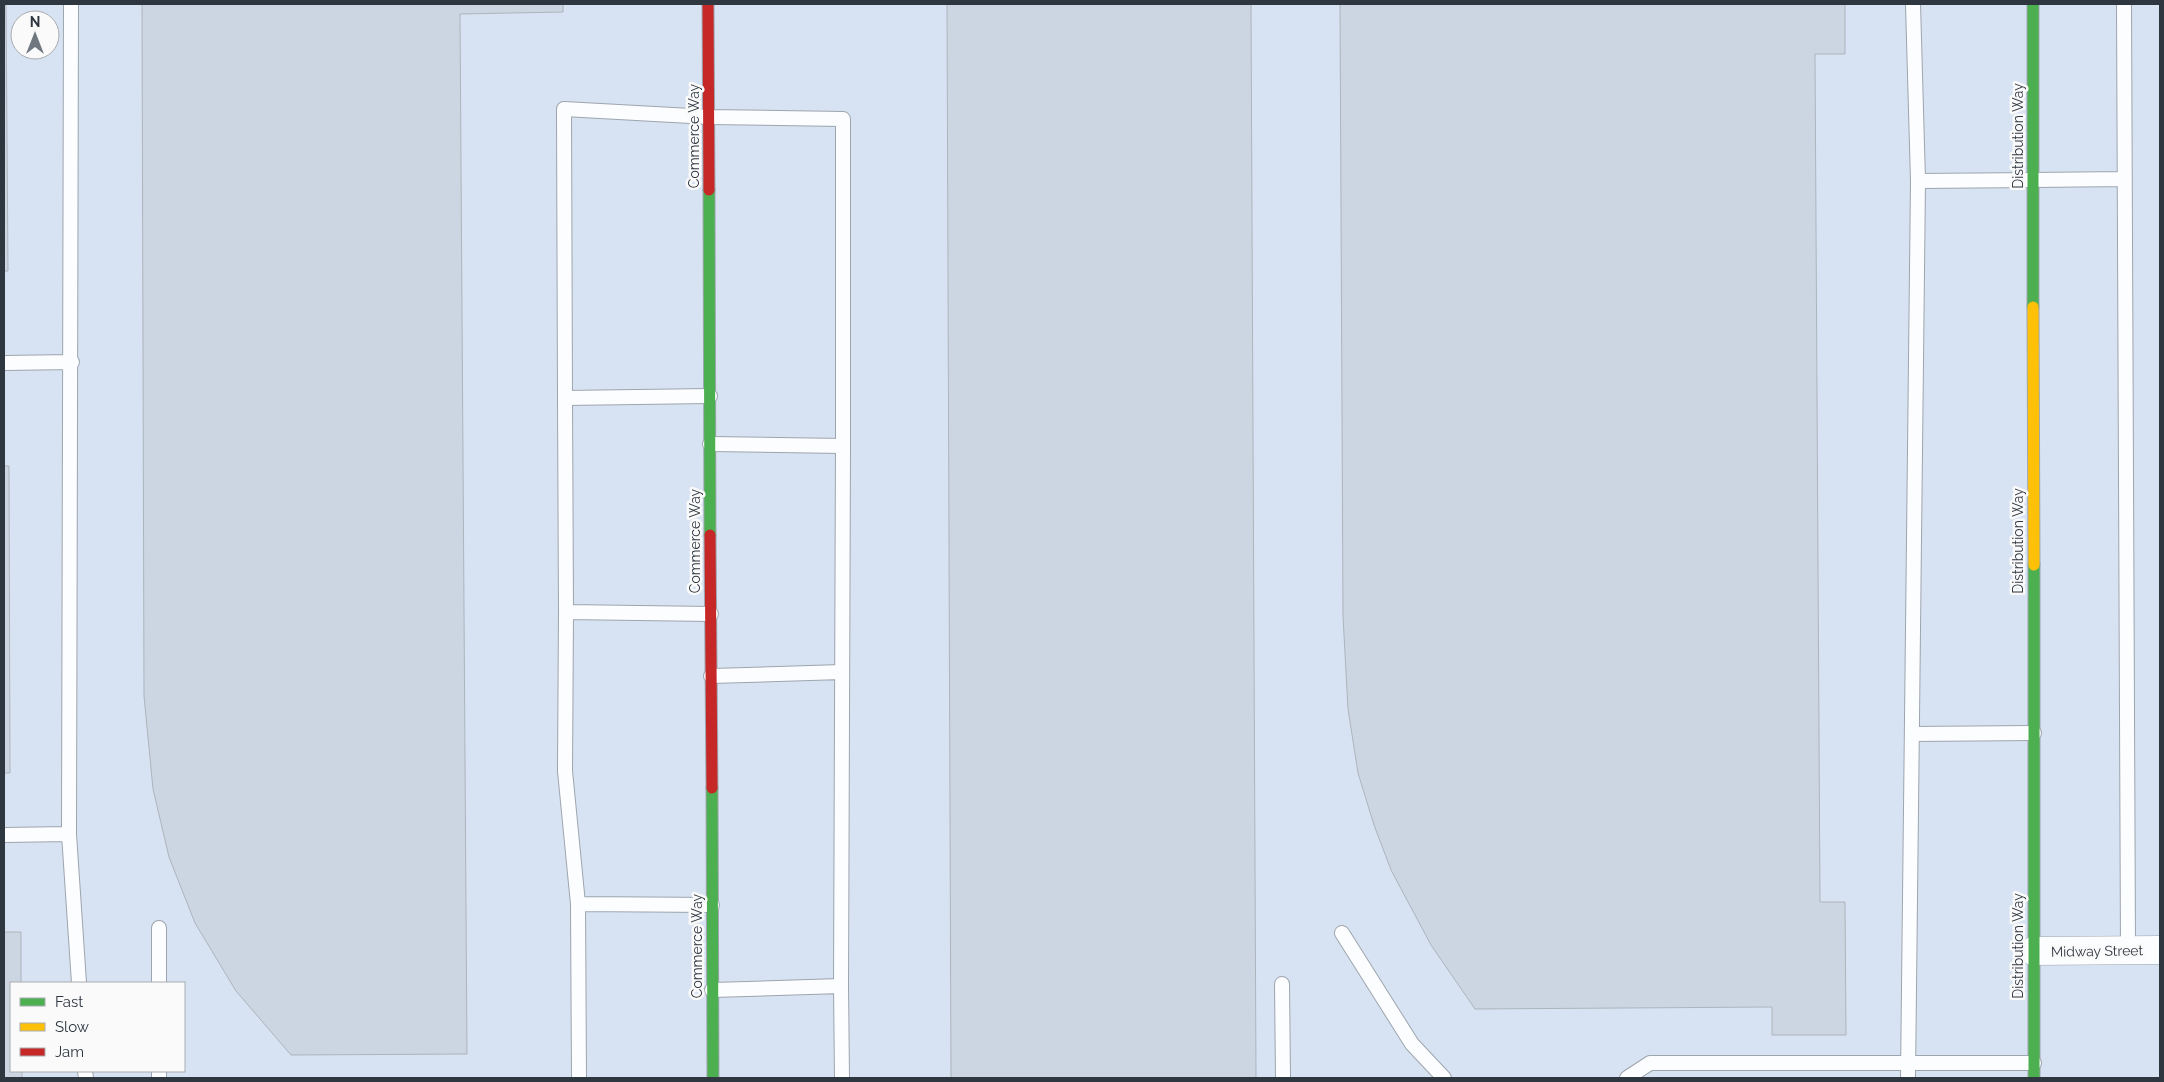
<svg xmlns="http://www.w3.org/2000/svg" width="2164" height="1082" font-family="Raleway,sans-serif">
<rect width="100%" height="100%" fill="#e8eff9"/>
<path fill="#d7e3f2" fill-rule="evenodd" d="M4,4H2160V1078H4ZM20,20H50V50H20ZM11,983H184V1071H11Z"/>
<path fill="#ccd5e2" stroke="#adb4bc" d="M4,4H6L8,271H4Z
M142,4H563V12L460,14L467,1054L291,1055L236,991L195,923L169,857L153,789L144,696Z
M947,4H1251L1256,1078H951Z
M1340,4H1845V54H1815L1820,902H1845L1846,1035H1772V1007L1475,1009L1431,945L1391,870L1374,825L1358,773L1348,709L1343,616Z
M4,466H9L10,773H4Z
M4,932H21V983H11V1071H22V1078H4Z"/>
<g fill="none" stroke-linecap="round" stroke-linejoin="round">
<defs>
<path id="lane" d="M71,4L69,834L79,983
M1913,4L1918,181L2125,179
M2124,4L2128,950
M4,363L72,362
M565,398L564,109L709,117L843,119V446L710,444
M566,612L565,398L710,396
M711,676L842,672
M1912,734L2034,733
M4,835L69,834
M578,904L565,771L566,612L711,614
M159,928V983
M1342,933L1412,1044L1444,1078
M1282,984L1283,1078
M841,986L842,1078
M712,990L841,986L843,446
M85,1071L86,1078
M159,1071V1078
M579,1078L578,904L712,905
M1627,1078L1650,1063H2034
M1908,1078L1918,181"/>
<path id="street" d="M2033,951L2160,950"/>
<path id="fast" d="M2033,4V307
M709,190L710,535
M2034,565V1078
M712,788L713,1078"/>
<path id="slow" d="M2033,307L2034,565"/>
<path id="jam" d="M708,4L709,190
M710,535L712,788"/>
</defs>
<use href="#lane" stroke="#9ea5ae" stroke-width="16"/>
<use href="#street" stroke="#9ea5ae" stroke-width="29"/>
<use href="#fast" stroke="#9ea5ae" stroke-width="13"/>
<use href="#slow" stroke="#9ea5ae" stroke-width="13"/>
<use href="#jam" stroke="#9ea5ae" stroke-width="13"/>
<use href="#lane" stroke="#fcfdfe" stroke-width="14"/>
<use href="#street" stroke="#fcfdfe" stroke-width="28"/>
<use href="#fast" stroke="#4caf50" stroke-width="11"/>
<use href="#slow" stroke="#ffc107" stroke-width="11"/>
<use href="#jam" stroke="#c62828" stroke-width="11"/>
</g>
<g text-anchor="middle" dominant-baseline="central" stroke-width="5" stroke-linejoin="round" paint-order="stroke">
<g font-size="14" fill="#2e3640" stroke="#fafafa">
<text transform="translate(694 136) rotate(-90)">Commerce Way</text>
<text transform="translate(2018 136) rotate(-90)">Distribution Way</text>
<text transform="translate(695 541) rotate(-90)">Commerce Way</text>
<text transform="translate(2018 541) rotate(-90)">Distribution Way</text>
<text transform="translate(697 946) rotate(-90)">Commerce Way</text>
<text transform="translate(2018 946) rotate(-90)">Distribution Way</text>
<text transform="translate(2097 951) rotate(-1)">Midway Street</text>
</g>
</g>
<rect width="2164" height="1082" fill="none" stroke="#2e3640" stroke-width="10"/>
<rect x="10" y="982" width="175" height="90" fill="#fafafa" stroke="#a8acb0"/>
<rect x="20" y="998" width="25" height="8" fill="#4caf50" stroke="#a8acb0"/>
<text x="55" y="1007" font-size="15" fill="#2e3640">Fast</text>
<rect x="20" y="1023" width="25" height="8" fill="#ffc107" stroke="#a8acb0"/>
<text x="55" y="1032" font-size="15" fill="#2e3640">Slow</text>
<rect x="20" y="1048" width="25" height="8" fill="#c62828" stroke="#a8acb0"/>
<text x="55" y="1057" font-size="15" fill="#2e3640">Jam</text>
<g transform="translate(35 35)"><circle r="24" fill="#fafafa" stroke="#a8acb0"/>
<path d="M0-4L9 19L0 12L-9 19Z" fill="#6f7781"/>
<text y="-8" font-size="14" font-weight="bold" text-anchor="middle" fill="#2e3640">N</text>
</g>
</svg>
